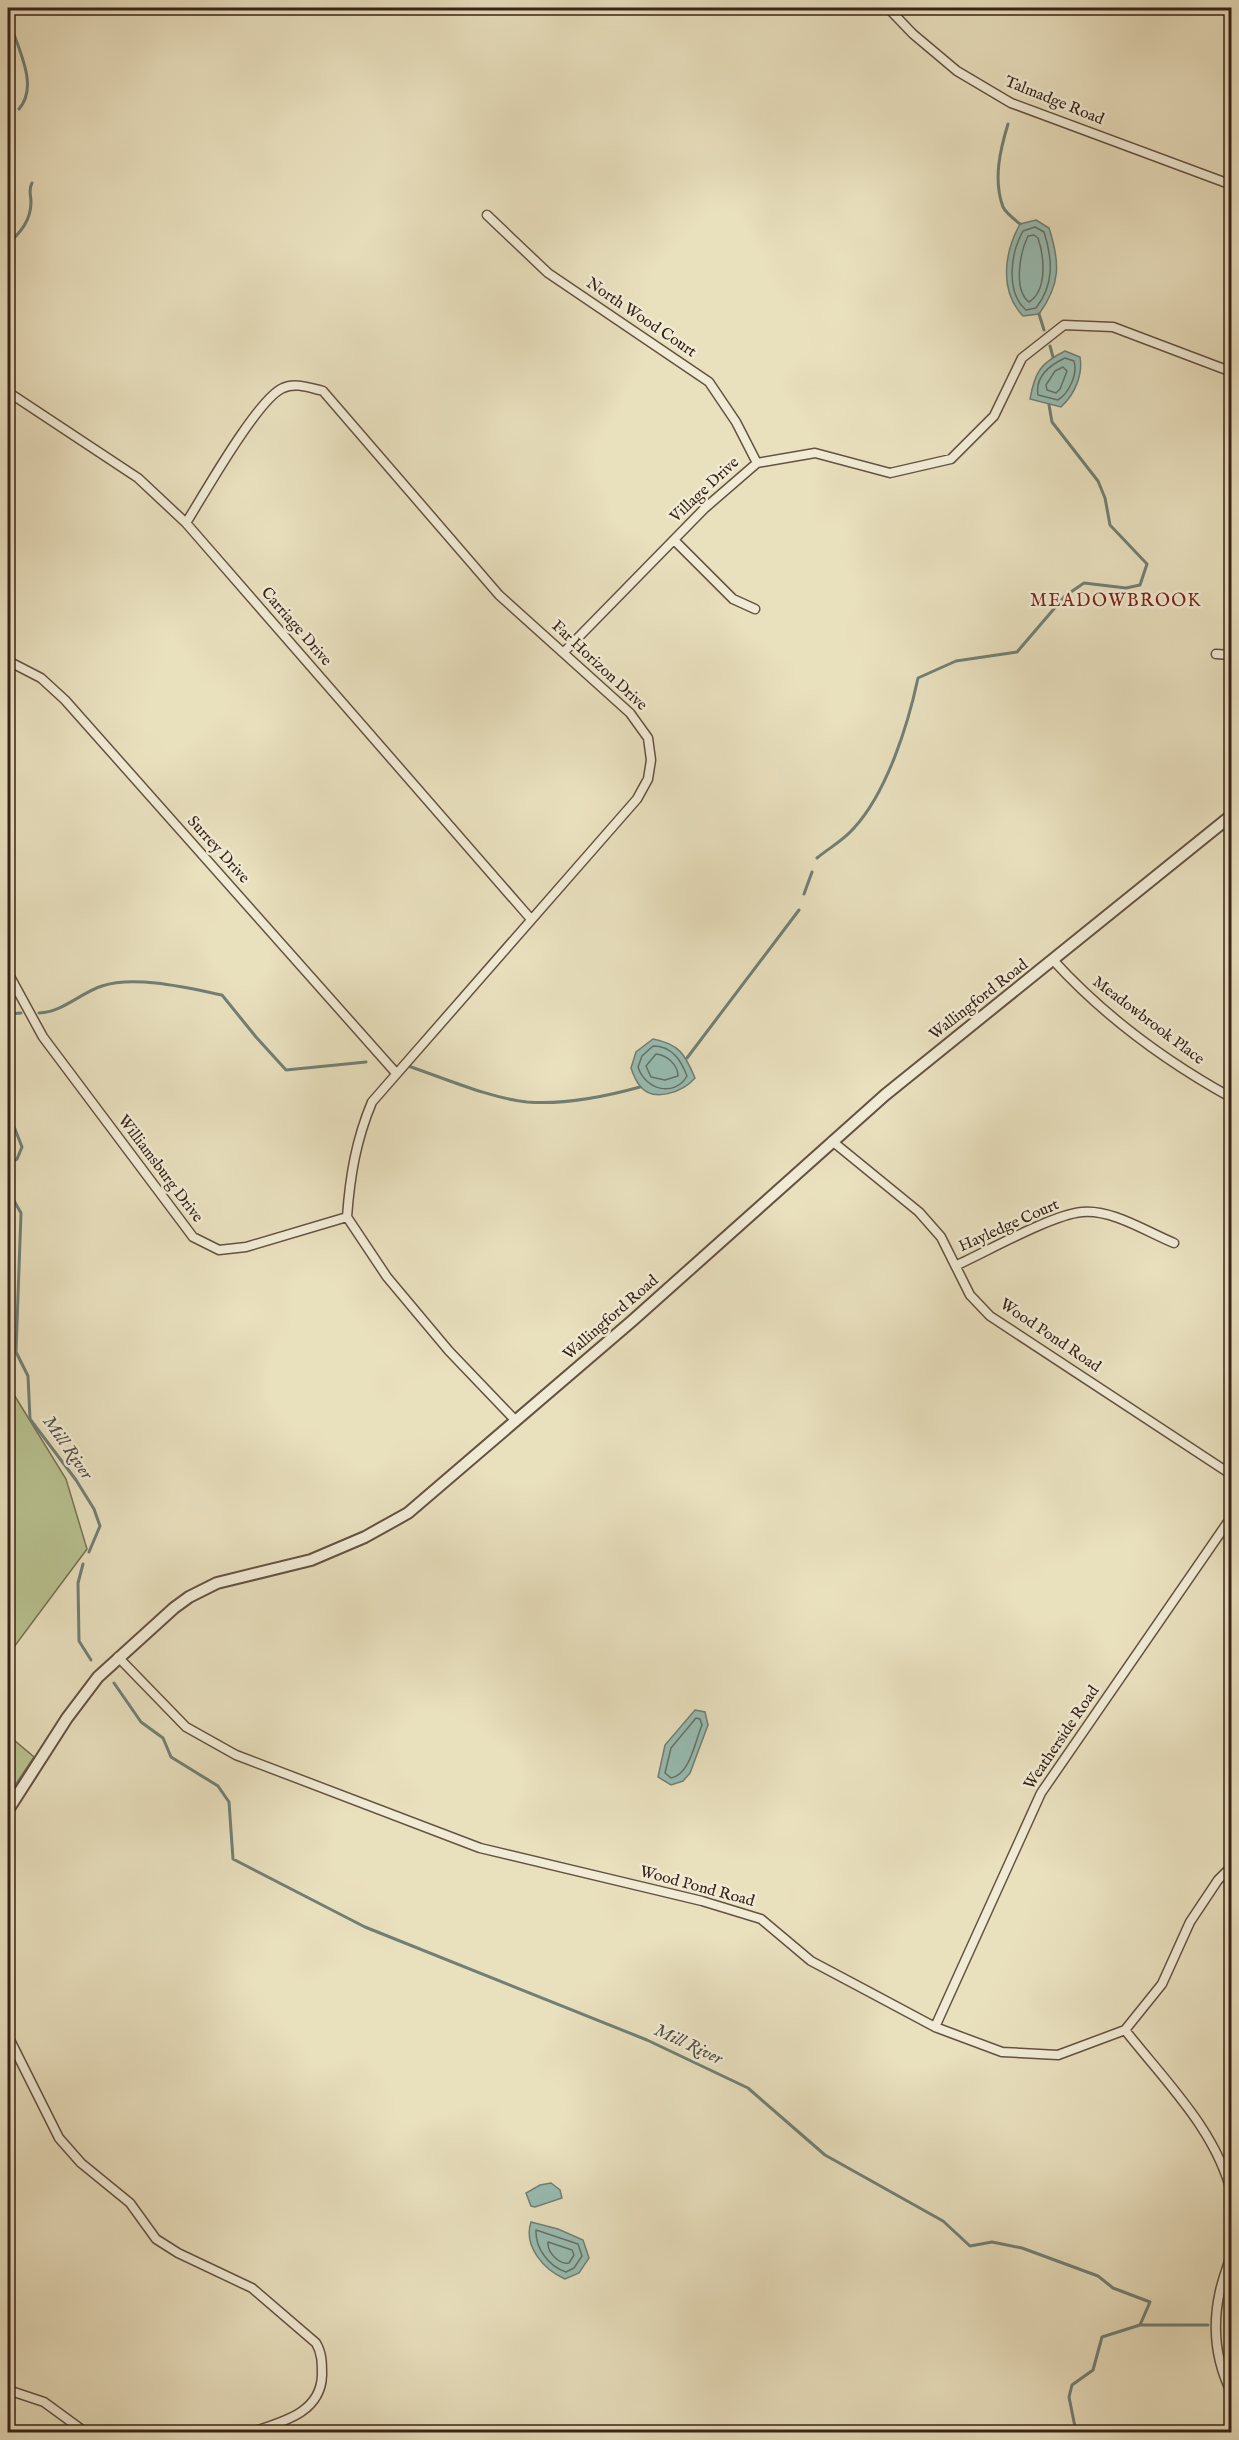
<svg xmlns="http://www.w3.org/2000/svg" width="1239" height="2440" font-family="'IM FELL English',serif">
<rect width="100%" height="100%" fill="#e9e0be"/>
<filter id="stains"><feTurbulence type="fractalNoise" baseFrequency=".00333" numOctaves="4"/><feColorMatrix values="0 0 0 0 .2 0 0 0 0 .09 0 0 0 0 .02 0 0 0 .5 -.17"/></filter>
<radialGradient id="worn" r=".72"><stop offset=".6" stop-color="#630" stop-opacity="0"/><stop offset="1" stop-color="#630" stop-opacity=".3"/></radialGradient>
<path fill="#b8c290" stroke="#787254" stroke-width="1.5" d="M8,1385L66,1479L87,1549L8,1655Z
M8,1735L34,1757L8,1796Z"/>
<path fill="#97bdb3" stroke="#717f75" stroke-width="1.5" d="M1036,220L1049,228C1060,262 1061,284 1039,314L1023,316C999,291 1004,253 1020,224Z
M1065,351L1080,357C1083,375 1075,394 1061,407L1030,399C1035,371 1041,363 1065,351Z
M653,1039C679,1044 685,1054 695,1078C683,1092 653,1103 640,1086C636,1081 633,1074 631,1068L636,1052Z
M695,1710L705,1712L708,1725L690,1773L683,1781L671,1785L658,1777L665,1745Z
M551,2183L560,2190L562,2198L535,2207L531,2206L526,2193L540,2185Z
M531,2222L558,2229L583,2240L589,2258L579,2273L565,2279C544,2270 523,2246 531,2222Z"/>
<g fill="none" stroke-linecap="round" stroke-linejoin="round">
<path stroke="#677066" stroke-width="1.5" d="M1035,227L1044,232C1053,260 1054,285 1036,308L1026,310C1005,292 1011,252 1023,231Z
M1034,235L1038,238C1044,256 1048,290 1029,302C1013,290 1020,252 1028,236Z
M1065,358L1074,361C1078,374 1069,393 1058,400L1038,395C1035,377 1050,365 1065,358Z
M1063,367L1067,371L1060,389L1056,393L1047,390L1046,385L1055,371Z
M653,1046C672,1046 681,1060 687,1076C675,1097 646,1091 638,1067L642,1056Z
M656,1054C667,1055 678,1065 678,1076L665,1080L651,1077L646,1066Z
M696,1718L700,1719L702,1725C695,1741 690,1775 671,1778L665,1773L671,1748Z
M536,2230L578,2244L582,2256L574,2268L566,2272C550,2267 535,2249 536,2230Z
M548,2242L572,2250L574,2255L569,2263C559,2265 547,2252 548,2242Z"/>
<path stroke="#717f75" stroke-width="3" d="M8,15C14,43 41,84 19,109
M1008,124C1000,150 993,180 1003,207C1006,213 1015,220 1020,224
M8,244C21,232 31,220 31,202C31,194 28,190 32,183
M1039,314L1044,330
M1050,346L1053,357
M8,529L10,532L8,569
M817,858C829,848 844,840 854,828C887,792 908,725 918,678L956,661L1017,652L1065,596L1084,583L1126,588L1140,585L1147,564L1110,525L1105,498L1098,481L1052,422L1049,405
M804,894L812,872
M39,1013C63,1012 80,993 102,986C135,975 188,988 222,995L256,1037L286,1070L366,1062
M8,1014L21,1013
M687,1058L799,910
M408,1066C444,1078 489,1098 527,1102C565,1105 604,1097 640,1087
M8,1123L15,1129L22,1147L17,1159L8,1165
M8,1177L13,1199L21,1213L16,1352L28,1376L30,1419L76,1480L94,1509L100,1526L89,1552
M83,1564L78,1583L79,1641L91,1660
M1230,1628L1232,1630
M114,1683L141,1722L163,1738L171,1757L218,1786L229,1802L233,1859L365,1927L647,2040L748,2088L825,2155L943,2221L970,2246L992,2242L1022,2248L1098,2276L1113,2288L1150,2302L1140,2325L1102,2337L1093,2370L1072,2385L1069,2397L1075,2427L1086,2432
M1141,2325H1208
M1225,2325H1232"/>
<defs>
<path id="minor" d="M888,8L913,34L957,71L1011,103L1232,185
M487,215L548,273L709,382L736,422L757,463
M8,392L138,478L186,523L530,918
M186,523C203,496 258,398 283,388C295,382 310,388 323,391L499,595L630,713L648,738L651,760L648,779L637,799L372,1102C356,1140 350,1176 347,1217
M674,540L733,599L755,609
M564,652L705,508L757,463L815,453L890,473L951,459L994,416L1022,358L1064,325L1113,327L1232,372
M1216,654L1232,655
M8,661L41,678L65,700L396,1073
M1053,960C1104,1016 1165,1061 1232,1098
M8,973L43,1037L193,1237L219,1250L246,1247L347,1217
M832,1141L919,1212L941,1237L970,1295L990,1316L1232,1475
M347,1217L387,1277L449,1351L516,1421
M957,1265C988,1251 1051,1215 1082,1212C1112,1209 1147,1232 1174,1243
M118,1657L186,1727L236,1755L480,1848L702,1901L761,1919L811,1961L860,1987L935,2027L1002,2052L1058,2055L1125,2030L1162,1984L1190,1922L1218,1880L1232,1866
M935,2027L1041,1793L1232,1516
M1125,2030C1165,2081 1217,2131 1232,2195
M8,2036L59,2138L81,2163L130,2203L156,2239L178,2253L252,2288L316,2343C322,2353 322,2363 322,2375C321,2413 282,2422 252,2432
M1232,2250C1229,2264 1223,2277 1220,2291C1212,2326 1216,2362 1232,2394
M8,2390L44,2402L85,2432"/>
<path id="tertiary" d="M8,1810L67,1718L98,1677L174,1608L189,1597L217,1583L311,1560L365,1537L408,1513L632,1321L885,1095L1232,815"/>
</defs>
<use href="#minor" stroke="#645242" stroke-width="11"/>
<use href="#tertiary" stroke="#645242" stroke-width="14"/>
<use href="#minor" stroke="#f1ebd5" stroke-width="8"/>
<use href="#tertiary" stroke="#f1ebd5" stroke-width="10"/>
</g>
<g text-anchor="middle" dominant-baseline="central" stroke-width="5" stroke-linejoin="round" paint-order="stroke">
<g font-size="16" fill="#372318" stroke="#f1ebd5">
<text transform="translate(1054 101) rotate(22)">Talmadge Road</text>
<text transform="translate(641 318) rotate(34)">North Wood Court</text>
<text transform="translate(705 490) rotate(-43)">Village Drive</text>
<text transform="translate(296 627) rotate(49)">Carriage Drive</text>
<text transform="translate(599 666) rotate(43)">Far Horizon Drive</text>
<text transform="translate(218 850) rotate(48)">Surrey Drive</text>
<text transform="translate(979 1000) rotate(-38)">Wallingford Road</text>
<text transform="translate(1148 1021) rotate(37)">Meadowbrook Place</text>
<text transform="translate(160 1169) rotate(53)">Williamsburg Drive</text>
<text transform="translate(1009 1226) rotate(-24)">Hayledge Court</text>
<text transform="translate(611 1318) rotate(-41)">Wallingford Road</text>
<text transform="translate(1050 1336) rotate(34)">Wood Pond Road</text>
<text transform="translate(1062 1738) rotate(-56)">Weatherside Road</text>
<text transform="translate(697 1887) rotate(15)">Wood Pond Road</text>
</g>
<g font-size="18" letter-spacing="1.5" fill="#7a1f14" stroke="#f1ebd5">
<text x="1116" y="601">MEADOWBROOK</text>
</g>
<g font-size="18" font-style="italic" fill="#545146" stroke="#f1ebd5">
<text transform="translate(67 1448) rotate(55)">Mill River</text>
<text transform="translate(688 2045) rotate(25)">Mill River</text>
</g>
</g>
<rect width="1239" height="2440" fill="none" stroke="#e9e0be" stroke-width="30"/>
<rect x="9" y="9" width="1221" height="2422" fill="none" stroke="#372318" stroke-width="3"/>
<rect x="15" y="15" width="1209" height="2410" fill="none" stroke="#372318" stroke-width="1.5"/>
<rect width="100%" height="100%" filter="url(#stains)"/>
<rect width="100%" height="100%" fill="url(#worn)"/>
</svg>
